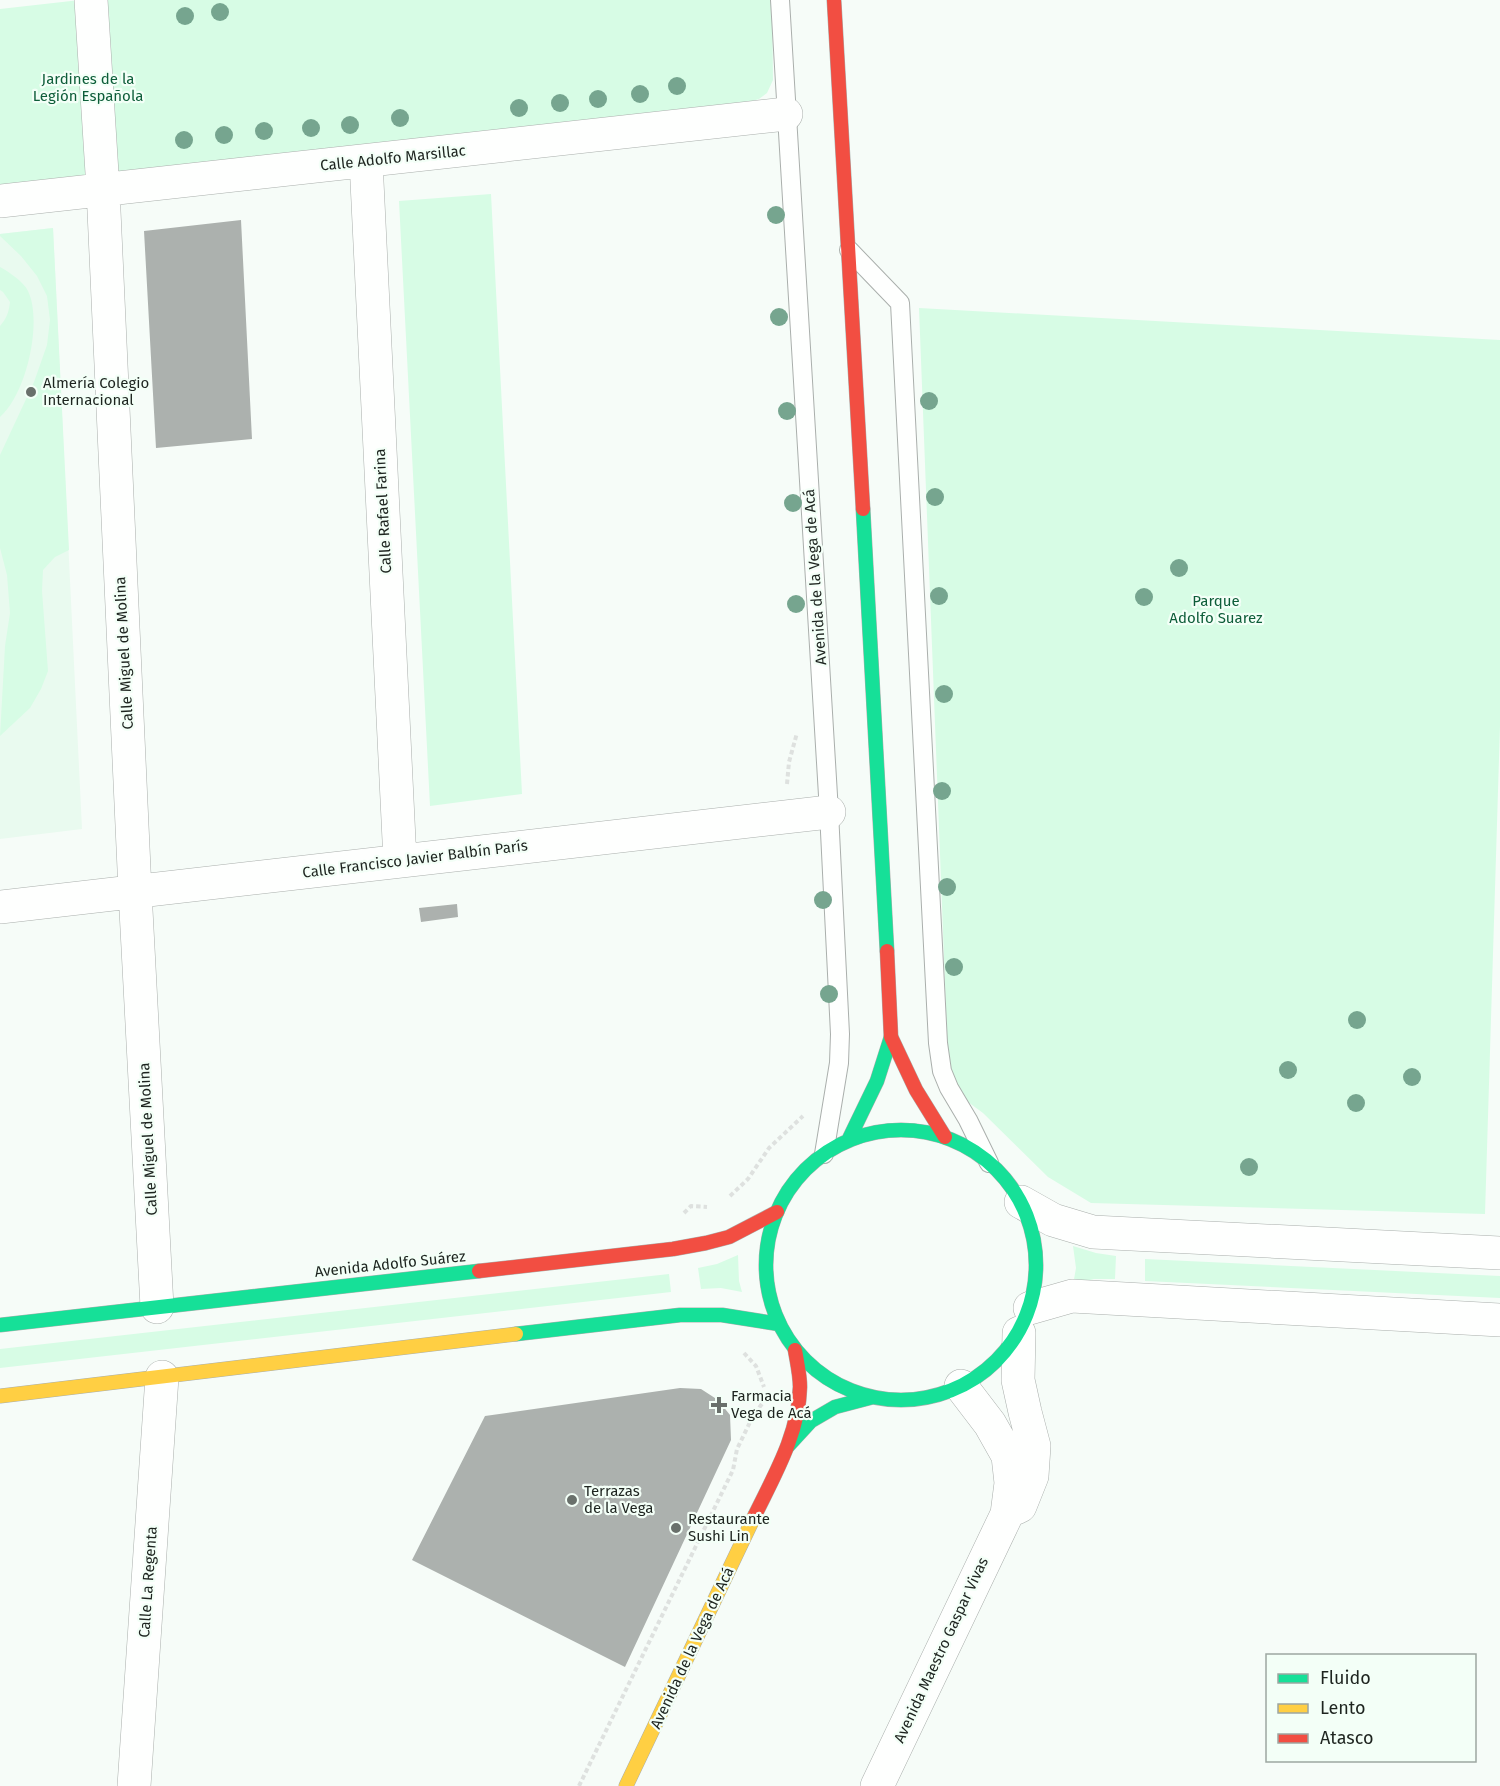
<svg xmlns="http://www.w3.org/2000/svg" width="1500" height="1786" font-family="'Fira Sans',sans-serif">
<rect width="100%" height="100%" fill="#f6fcf8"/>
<path fill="#e9faef" d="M53,228L82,829L0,839V234Z"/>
<path fill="#d7fce5" d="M80,0H772L773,80L767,93L759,99L746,103L0,186V9Z
M491,194L522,794L430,806L399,201Z
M53,228L69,550L55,557L43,570L42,591L48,671L41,689L30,708L0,736L5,646L10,613L7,575L0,548V455L34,382L47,345L50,320L47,296L37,276L21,256L0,236V234Z
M0,267C9,272 24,282 28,291C43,322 26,395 0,417V326C7,318 9,311 10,302L3,292L0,290Z
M919,308L1500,340V726L1485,1214L1091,1203L1048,1177L983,1113L949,1088Z
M1073,1246L1096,1253L1116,1256L1115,1279H1094L1073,1285L1076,1268Z
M738,1255L739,1281L742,1292L721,1288L701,1289L698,1268L717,1264Z
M1145,1259L1500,1276V1298L1145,1281Z
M669,1274L671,1292L0,1368V1349Z"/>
<path fill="#acb1ae" d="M241,220L252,439L156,448L144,231Z
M457,904L458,917L421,922L419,908Z
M680,1388L701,1389L718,1400L730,1415L731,1440L625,1667L412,1560L485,1416Z"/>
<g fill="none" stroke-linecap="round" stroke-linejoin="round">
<defs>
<path id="lane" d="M780,0L829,812L840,1034L839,1063L824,1154
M849,250L900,303L938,1043L942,1071L949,1088L968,1120L989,1163"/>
<path id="street" d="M91,0L103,189L135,891L157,1307
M366,161L400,861
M0,201L786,114
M0,907L829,812
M1021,1202L1053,1220L1093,1232L1500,1253
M1030,1308L1072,1296L1500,1320
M1016,1508L1020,1506L1032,1476L1034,1446L1025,1412L1018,1380L1019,1333
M134,1786L162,1377
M877,1786L1007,1514L1011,1483L1008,1456L990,1424L961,1386"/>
<path id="fast" d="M863,509L887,951
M766 1265a135 135 0 1 1 270 0a135 135 0 1 1-270 0Z
M848,1141L877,1081L891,1037
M0,1325L479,1271
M516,1334L680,1315H722L779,1324
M788,1446L811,1421L835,1407L873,1397"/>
<path id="slow" d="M0,1396L516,1334
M626,1786L755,1515"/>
<path id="jam" d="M834,0L863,509
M887,951L891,1037L916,1090L945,1137
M479,1271L673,1249L706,1243L729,1237L777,1212
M755,1515C775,1474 799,1433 800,1387C800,1375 797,1362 795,1350"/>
</defs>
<use href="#lane" stroke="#aaafac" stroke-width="20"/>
<use href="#street" stroke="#aaafac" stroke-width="34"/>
<use href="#fast" stroke="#aaafac" stroke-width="15"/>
<use href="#slow" stroke="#aaafac" stroke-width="15"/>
<use href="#jam" stroke="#aaafac" stroke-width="15"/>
<path stroke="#dee1df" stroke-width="4" stroke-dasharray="4.5 3" stroke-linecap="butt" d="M787,784L789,762L797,733
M730,1196L748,1179L769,1148L803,1116
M684,1213L691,1206L707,1207
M744,1353L756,1366L764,1387
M579,1786L733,1470L737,1449L753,1416L764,1401"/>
<use href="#lane" stroke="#fefffe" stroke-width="18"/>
<use href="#street" stroke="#fefffe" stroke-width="33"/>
<use href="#fast" stroke="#16e098" stroke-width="14"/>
<use href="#slow" stroke="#ffcf43" stroke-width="14"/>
<use href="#jam" stroke="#f24e42" stroke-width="14"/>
</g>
<g fill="#76a58f">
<circle cx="220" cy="12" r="9"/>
<circle cx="185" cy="16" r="9"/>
<circle cx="677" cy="86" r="9"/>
<circle cx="640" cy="94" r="9"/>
<circle cx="598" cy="99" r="9"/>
<circle cx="560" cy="103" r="9"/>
<circle cx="519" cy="108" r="9"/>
<circle cx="400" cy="118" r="9"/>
<circle cx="350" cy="125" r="9"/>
<circle cx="311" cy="128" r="9"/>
<circle cx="264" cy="131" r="9"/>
<circle cx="224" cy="135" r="9"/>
<circle cx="184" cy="140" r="9"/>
<circle cx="776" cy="215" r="9"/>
<circle cx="779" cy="317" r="9"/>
<circle cx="929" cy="401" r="9"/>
<circle cx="787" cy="411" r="9"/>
<circle cx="935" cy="497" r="9"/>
<circle cx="793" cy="503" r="9"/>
<circle cx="1179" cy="568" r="9"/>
<circle cx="939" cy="596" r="9"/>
<circle cx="1144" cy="597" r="9"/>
<circle cx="796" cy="604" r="9"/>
<circle cx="944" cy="694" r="9"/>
<circle cx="942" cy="791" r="9"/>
<circle cx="947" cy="887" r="9"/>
<circle cx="823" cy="900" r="9"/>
<circle cx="954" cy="967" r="9"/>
<circle cx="829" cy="994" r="9"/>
<circle cx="1357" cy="1020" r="9"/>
<circle cx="1288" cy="1070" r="9"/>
<circle cx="1412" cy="1077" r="9"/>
<circle cx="1356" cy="1103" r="9"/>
<circle cx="1249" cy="1167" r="9"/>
</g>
<g fill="#69706b" stroke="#f3fff7" stroke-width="2">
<circle cx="31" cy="392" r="6"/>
<path d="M716 1396h6v6h6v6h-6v6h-6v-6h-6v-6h6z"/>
<circle cx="572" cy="1500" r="6"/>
<circle cx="676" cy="1528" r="6"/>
</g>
<g text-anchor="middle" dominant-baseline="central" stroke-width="4.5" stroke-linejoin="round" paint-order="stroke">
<g font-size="15" fill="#0d5d39" stroke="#f3fff7">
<text x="88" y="79">Jardines de la<tspan x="88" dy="17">Legión Española</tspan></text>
<text x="1216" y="601">Parque<tspan x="1216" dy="17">Adolfo Suarez</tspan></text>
</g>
<g font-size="15" fill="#1d241f" stroke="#f3fff7">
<text transform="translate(393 158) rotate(-6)">Calle Adolfo Marsillac</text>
<text transform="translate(383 511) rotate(-93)">Calle Rafael Farina</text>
<text transform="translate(815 577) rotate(-94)">Avenida de la Vega de Acá</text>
<text transform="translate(124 653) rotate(-93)">Calle Miguel de Molina</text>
<text transform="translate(415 859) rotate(-7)">Calle Francisco Javier Balbín París</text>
<text transform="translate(148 1139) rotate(-93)">Calle Miguel de Molina</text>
<text transform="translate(390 1264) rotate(-6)">Avenida Adolfo Suárez</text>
<text transform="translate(148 1582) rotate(-86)">Calle La Regenta</text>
<text transform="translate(692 1648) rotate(-65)">Avenida de la Vega de Acá</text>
<text transform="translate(941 1650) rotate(-65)">Avenida Maestro Gaspar Vivas</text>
</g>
<g font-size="15" fill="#1d241f" stroke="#f3fff7" text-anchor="start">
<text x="43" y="383">Almería Colegio<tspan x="43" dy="17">Internacional</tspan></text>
<text x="731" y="1396">Farmacia<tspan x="731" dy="17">Vega de Acá</tspan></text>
<text x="584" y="1491">Terrazas<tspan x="584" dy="17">de la Vega</tspan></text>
<text x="688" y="1519">Restaurante<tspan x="688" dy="17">Sushi Lin</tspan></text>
</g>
</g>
<rect x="1266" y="1654" width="210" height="108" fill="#f3fff7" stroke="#9da7a1" stroke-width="1.5"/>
<rect x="1278" y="1674" width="30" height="9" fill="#16e098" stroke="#9da7a1" stroke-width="1.5"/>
<text x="1320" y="1684" font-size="18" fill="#1d241f">Fluido</text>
<rect x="1278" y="1704" width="30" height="9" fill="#ffcf43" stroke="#9da7a1" stroke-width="1.5"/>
<text x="1320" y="1714" font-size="18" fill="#1d241f">Lento</text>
<rect x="1278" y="1734" width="30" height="9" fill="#f24e42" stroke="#9da7a1" stroke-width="1.5"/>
<text x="1320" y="1744" font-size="18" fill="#1d241f">Atasco</text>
</svg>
